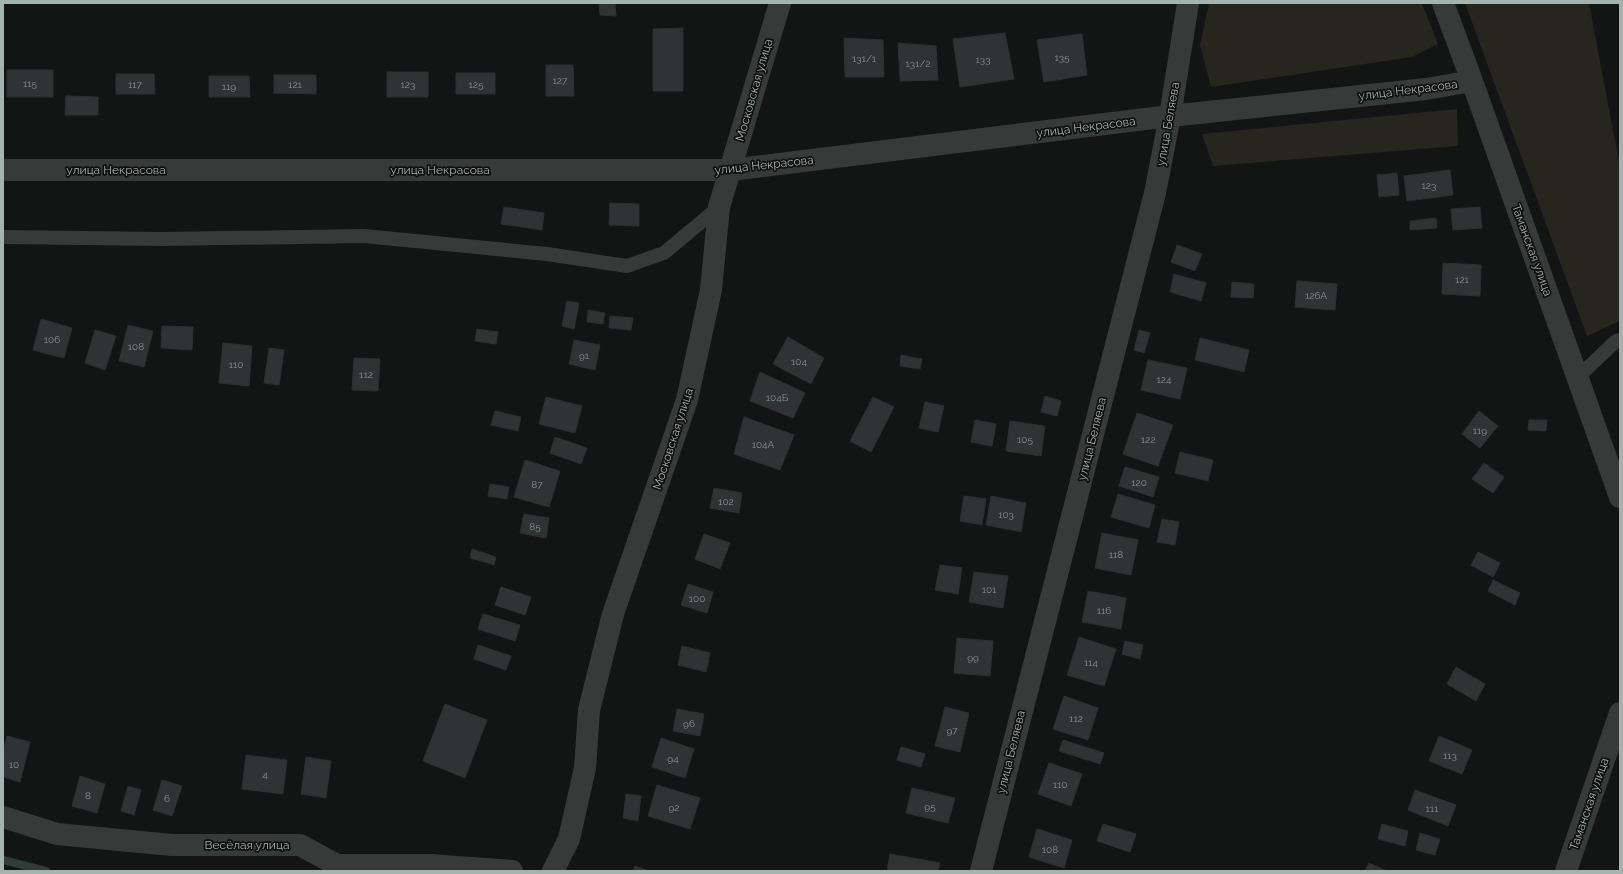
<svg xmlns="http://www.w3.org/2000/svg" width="1623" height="874" font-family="Raleway,sans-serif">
<rect width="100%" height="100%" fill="#131414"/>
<path fill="#26261f" d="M1209,3H1422L1438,44L1412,57L1211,87L1200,45Z
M1465,3H1589L1620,167V321L1587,336Z
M1457,109L1458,146L1213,166L1202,134Z"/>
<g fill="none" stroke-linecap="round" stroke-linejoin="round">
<path stroke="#2f3d36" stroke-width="8" d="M3,860L46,871"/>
</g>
<path fill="#303333" stroke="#2d3030" d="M599,3H615L616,16L600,15Z
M683,28V91H653V29Z
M1005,33L1014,79L960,87L953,39Z
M1082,34L1087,75L1044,82L1037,40Z
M844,38L883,40L884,77H845Z
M898,43L936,46L938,80L900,81Z
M546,65H573L574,96H546Z
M7,70H53V97H7Z
M387,72H428V97H387Z
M456,73H495V94H456Z
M116,74H154L155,94H116Z
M274,75H316V94L274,93Z
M209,76H249L250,97H209Z
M66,96L98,97V115H65Z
M1450,170L1453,195L1407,201L1404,176Z
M1397,173L1399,195L1379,197L1377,175Z
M610,203L639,204V226L609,225Z
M504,207L544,213L542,230L501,224Z
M1480,207L1482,228L1453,230L1451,209Z
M1436,218L1437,228L1410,230V221Z
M1177,245L1202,254L1195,271L1171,262Z
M1443,263L1481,265L1480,296L1442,294Z
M1174,274L1206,283L1201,301L1170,292Z
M1297,281L1337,284L1335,310L1295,307Z
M1232,282L1254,284L1253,298L1231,297Z
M567,301L579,303L574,329L562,326Z
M588,310L605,313L603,324L587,322Z
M610,316L633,318L631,330L609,328Z
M41,319L72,328L64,358L33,350Z
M128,325L153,331L144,367L119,361Z
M162,326L193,327L192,350L161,348Z
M477,329L498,332L496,344L475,341Z
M95,330L116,336L105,370L85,363Z
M1139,330L1150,333L1144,353L1134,350Z
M788,337L824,358L811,384L773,364Z
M1200,338L1249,350L1244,372L1195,360Z
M574,340L600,345L595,370L569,364Z
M223,343L252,346L249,386L219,383Z
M269,348L284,350L279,385L264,383Z
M901,355L922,359L920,369L900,366Z
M354,358L380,359L378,391L352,390Z
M1148,360L1187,368L1180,399L1141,390Z
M760,372L805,393L793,418L750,401Z
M1045,396L1061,401L1057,416L1041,412Z
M546,397L582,406L575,433L539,424Z
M873,397L894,407L871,452L850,441Z
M925,402L944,406L938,432L919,428Z
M495,411L521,417L518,431L491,425Z
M1479,411L1498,426L1480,448L1462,434Z
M1137,413L1173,425L1158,466L1123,454Z
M744,417L794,435L780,470L734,454Z
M975,420L996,424L992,446L971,442Z
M1529,420H1547L1546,431L1528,430Z
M1010,421L1045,426L1041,456L1006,451Z
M555,437L587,448L581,464L550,453Z
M1180,452L1213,460L1208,481L1175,473Z
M525,460L560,471L549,507L514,497Z
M1484,463L1504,477L1493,493L1472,479Z
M1125,467L1159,477L1153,497L1119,486Z
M490,484L509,487L507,499L488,496Z
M714,488L742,493L739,513L710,508Z
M1118,494L1155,505L1149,528L1111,517Z
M964,496L986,499L982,525L960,521Z
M991,496L1026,503L1021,532L986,525Z
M524,514L549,518L546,538L520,533Z
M1162,519L1179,522L1175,545L1157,542Z
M1102,533L1138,540L1131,575L1095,568Z
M704,534L730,543L720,569L695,559Z
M472,549L496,557L494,565L470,558Z
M1478,552L1500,563L1493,577L1471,565Z
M940,565L962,568L958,594L935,590Z
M974,572L1008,576L1003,608L969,602Z
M1493,580L1520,593L1515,605L1488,591Z
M688,584L713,592L707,613L681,605Z
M501,587L531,597L525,615L495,605Z
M1088,591L1126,598L1121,629L1082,622Z
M483,614L520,625L515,641L478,629Z
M1079,637L1116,649L1104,686L1067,675Z
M957,638L993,641L990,676L954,673Z
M1125,641L1143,645L1140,659L1122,654Z
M478,645L511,656L506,670L474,659Z
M682,646L710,653L706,672L678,665Z
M1456,667L1485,684L1476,701L1447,684Z
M1064,696L1098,708L1088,740L1053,729Z
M445,704L487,720L465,778L423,761Z
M945,707L969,713L960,752L935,746Z
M677,709L704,714L700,736L673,731Z
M7,736L30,742L20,782L3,777V751Z
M1439,736L1472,750L1462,774L1429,761Z
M661,738L694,749L685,778L652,767Z
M1063,740L1104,753L1100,764L1059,751Z
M901,747L925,754L921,767L897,760Z
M246,755L287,760L283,794L242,789Z
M306,757L331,761L326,798L301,794Z
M1049,763L1082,774L1071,806L1038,794Z
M80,776L105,784L97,813L72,806Z
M162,780L182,786L172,816L153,810Z
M657,785L700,798L690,829L648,816Z
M128,786L141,790L134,815L121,811Z
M912,788L955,798L948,823L906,813Z
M1415,790L1456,805L1448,826L1408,810Z
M626,794L641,796L638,821L623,818Z
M1103,824L1136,834L1130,852L1097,841Z
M1382,824L1408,831L1405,846L1378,839Z
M1037,829L1072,840L1064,868L1029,857Z
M1420,833L1440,839L1435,855L1416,850Z
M890,854L940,863L938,871H887Z
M1369,863L1387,871H1365Z
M635,866L649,871H633Z"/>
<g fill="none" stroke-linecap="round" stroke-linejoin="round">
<path stroke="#363b3a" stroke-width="14" d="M3,237L162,239L364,236L547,254L627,266L664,253L719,207
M1578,377L1616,341L1620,340"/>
<path stroke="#363b3a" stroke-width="22" d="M1443,3L1472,81L1620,497
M3,170H731L1170,116L1426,89L1472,81
M3,817L57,834L172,845H300L337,865H431L512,871
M553,871L569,839L585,768L589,710L613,614L687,400L711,290L719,207L780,3
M981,871L1155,193L1170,116L1188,3
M1566,871L1620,713"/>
</g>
<g text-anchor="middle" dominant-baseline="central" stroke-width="3.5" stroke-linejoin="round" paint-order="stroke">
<g font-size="10" fill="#889390">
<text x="1062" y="57">135</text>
<text x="864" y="58">131/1</text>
<text x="983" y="59">133</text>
<text x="918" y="63">131/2</text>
<text x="560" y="80">127</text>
<text x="30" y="83">115</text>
<text x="135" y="84">117</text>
<text x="295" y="84">121</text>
<text x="408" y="84">123</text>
<text x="476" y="84">125</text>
<text x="229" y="86">119</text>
<text x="1429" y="185">123</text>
<text x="1462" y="279">121</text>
<text x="1316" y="295">126А</text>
<text x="52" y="339">106</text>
<text x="136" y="346">108</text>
<text x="584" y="355">91</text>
<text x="799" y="361">104</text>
<text x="236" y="364">110</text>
<text x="366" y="374">112</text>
<text x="1164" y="379">124</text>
<text x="777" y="397">104Б</text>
<text x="1480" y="430">119</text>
<text x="1025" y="439">105</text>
<text x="1148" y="439">122</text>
<text x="763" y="444">104А</text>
<text x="1139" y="482">120</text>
<text x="537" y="484">87</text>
<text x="726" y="501">102</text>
<text x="1006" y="514">103</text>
<text x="535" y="526">85</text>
<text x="1116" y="554">118</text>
<text x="989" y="589">101</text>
<text x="697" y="598">100</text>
<text x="1104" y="610">116</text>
<text x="973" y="657">99</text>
<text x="1091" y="662">114</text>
<text x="1076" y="718">112</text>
<text x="689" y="723">96</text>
<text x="952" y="730">97</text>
<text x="1450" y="755">113</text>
<text x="673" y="758">94</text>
<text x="14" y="764">10</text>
<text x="265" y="774">4</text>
<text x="1060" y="784">110</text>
<text x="88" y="795">8</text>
<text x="167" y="798">6</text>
<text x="930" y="806">95</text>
<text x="674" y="807">92</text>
<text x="1432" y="808">111</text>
<text x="1050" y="849">108</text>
</g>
<g font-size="12" fill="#a5b3af" stroke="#0e0f0f">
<text transform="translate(754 90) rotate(-74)">Московская улица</text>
<text transform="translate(1408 90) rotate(-7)">улица Некрасова</text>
<text transform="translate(1168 124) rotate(-80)">улица Беляева</text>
<text transform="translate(1086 127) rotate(-7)">улица Некрасова</text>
<text transform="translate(764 165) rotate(-6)">улица Некрасова</text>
<text x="116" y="170">улица Некрасова</text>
<text x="440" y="170">улица Некрасова</text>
<text transform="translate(1532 250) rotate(70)">Таманская улица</text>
<text transform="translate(673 439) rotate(-72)">Московская улица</text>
<text transform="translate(1092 439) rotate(-76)">улица Беляева</text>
<text transform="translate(1011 752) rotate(-76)">улица Беляева</text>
<text transform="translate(1589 804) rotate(-71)">Таманская улица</text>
<text x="247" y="845">Весёлая улица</text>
</g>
</g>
<rect width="1623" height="874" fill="none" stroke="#a5b3af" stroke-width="8"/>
</svg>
